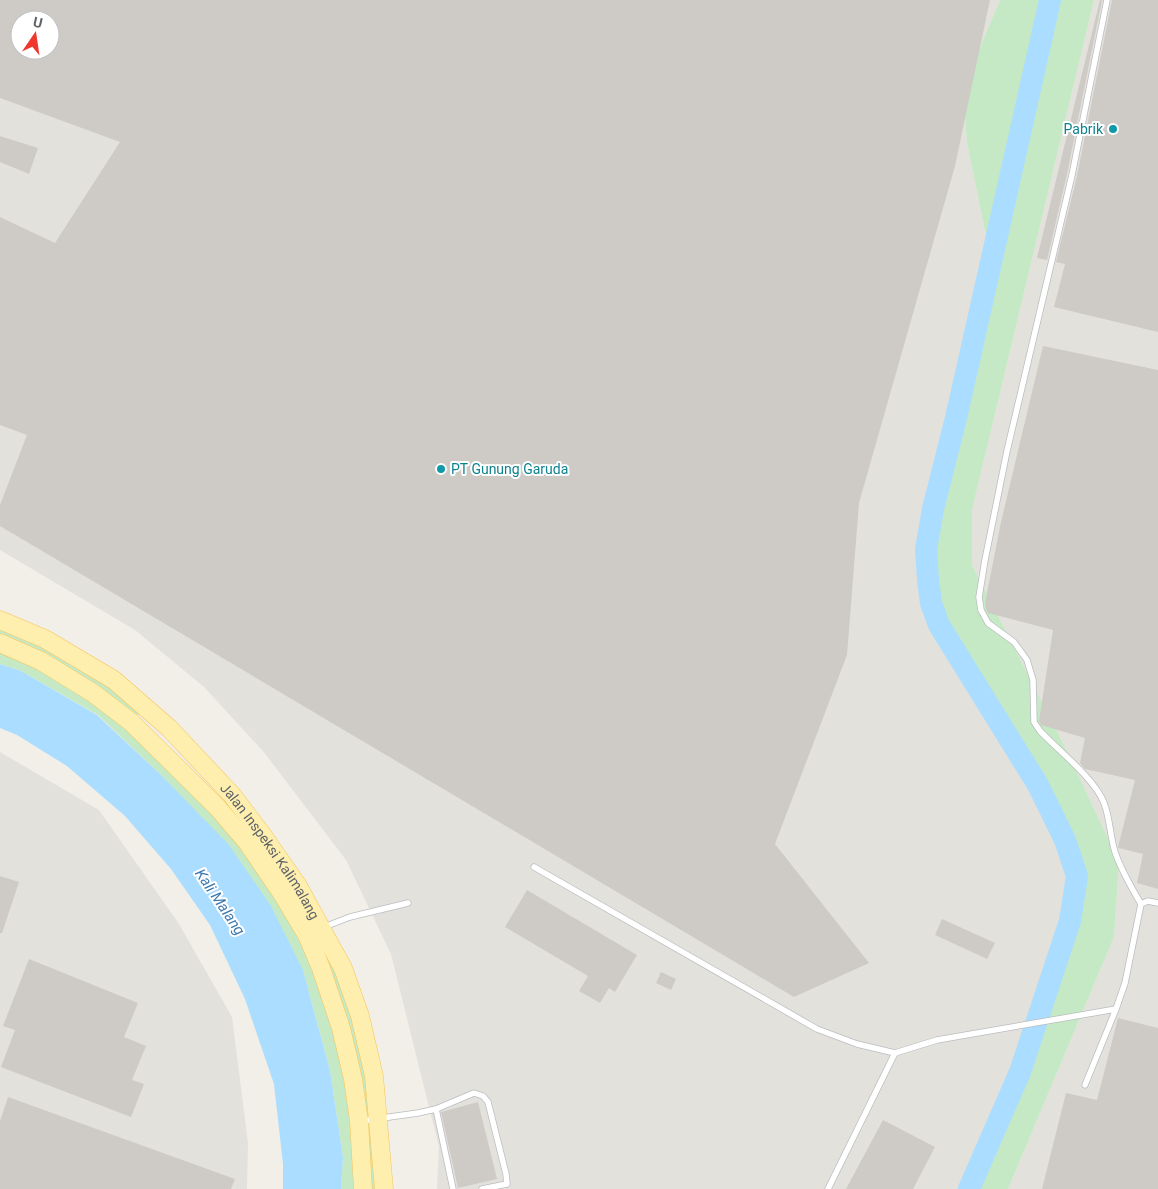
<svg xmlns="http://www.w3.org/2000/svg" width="1158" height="1189" font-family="Roboto,sans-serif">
<rect width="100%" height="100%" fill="#f1efe7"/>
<path fill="#e3e1dc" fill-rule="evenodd" d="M0,0H1000L963,88L967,143L991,260L926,549L928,583L931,603L939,625L1039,787L1065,840L1077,876L1070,921L1020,1072L969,1189H437L439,1147L391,954L346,860L263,751L204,687L135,630L0,550ZM20,20H50V50H20Z
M1094,0H1158V1189H1008L1114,937L1119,862L1066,749L972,565V510Z
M0,752L99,810L179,924L232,1017L248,1143L247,1189H0Z"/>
<path fill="#c5e9c4" d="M1000,0H1094L972,510V565L1066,749L1119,862L1114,937L1008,1189H969L1020,1072L1070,921L1077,876L1065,840L1039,787L939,625C932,603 923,572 926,548C927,536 931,524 933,512L1005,202L991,260L967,143L963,88Z
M0,620L145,708L131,722L217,807L232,795L298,886L360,1016L383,1189H341L343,1158L330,1071L303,970L162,776L98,715L21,671L0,664Z"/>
<path fill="#adf" d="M0,664L21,671L97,715L162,776L229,845L271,906L303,970L330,1071L343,1158L341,1189H283V1164L274,1084L245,999L210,925L171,869L125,816L67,766L17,735L0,728Z"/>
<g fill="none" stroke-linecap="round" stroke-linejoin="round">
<path stroke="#adf" stroke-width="22" d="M969,1189L1020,1072L1070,921L1077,876L1065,840L1038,785L939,625L931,603L928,580L926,549L933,509L956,418L1050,0"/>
</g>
<path fill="#cecbc6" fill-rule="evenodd" d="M0,0H990L955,166L859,503L847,655L775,844L869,963L794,997L0,526V505L27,435L0,425V217L55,243L120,142L0,98ZM20,20H50V50H20Z
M1100,0H1102L1067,174L1047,260L1037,258Z
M1112,0H1158V332L1054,307L1065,264L1056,262L1077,176Z
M0,136L38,148L29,174L0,162Z
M1043,346L1158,370V889L1137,883L1143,854L1119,848L1118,847L1135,780L1085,769L1080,763L1085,738L1041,725L1039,721L1053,630L988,613L986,608L985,603L1001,522Z
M0,876L19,882L2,933H0Z
M527,890L637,955L615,992L609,988L600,1003L579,991L588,976L505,927Z
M942,919L995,943L987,959L935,935Z
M29,959L138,1003L124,1037L146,1046L132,1080L144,1084L131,1117L1,1067L15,1030L3,1026Z
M661,972L676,979L671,990L656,983Z
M1118,1018L1158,1028V1189H1042L1066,1093L1097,1100Z
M8,1097L235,1179L231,1189H0V1121Z
M478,1102L497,1179L458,1188L441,1112Z
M883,1120L935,1147L913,1189H846Z"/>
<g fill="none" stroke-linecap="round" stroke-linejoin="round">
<defs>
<path id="lane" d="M534,867L817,1029L857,1044L895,1053L937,1040L1116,1009L1125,983L1141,904C1131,887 1121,870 1115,852C1110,836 1110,818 1104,803C1095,779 1058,750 1040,731L1034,722L1033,680L1027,660L1014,642L988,623L981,610L979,597L985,560L1007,451L1072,175L1107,0
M1141,904L1148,901L1158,903
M324,927L350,917L408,903
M1085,1085L1116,1009
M436,1109L453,1189
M361,1121L418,1113L436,1109L474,1093L483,1096L488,1102L506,1174L507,1184L482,1189
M828,1189L895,1053"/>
<g id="primary">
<path id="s1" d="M0,620L45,639L114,680L169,728L232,795L261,833L298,886L343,968L360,1016L374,1076L384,1189"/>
<path d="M0,643L41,661L93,693L131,722L217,807L247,842L283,895L307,935L321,968L341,1028L353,1079L359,1121L363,1189"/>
</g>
</defs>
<use href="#lane" stroke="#babdc1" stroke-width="7"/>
<use href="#primary" stroke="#f6c45c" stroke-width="19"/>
<use href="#lane" stroke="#fff" stroke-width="5.5"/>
<use href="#primary" stroke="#ffefaf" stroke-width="18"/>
</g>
<g fill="#0f9aa8" stroke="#fff" stroke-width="2">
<circle cx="1113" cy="129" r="5"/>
<circle cx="441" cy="469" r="5"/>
</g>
<g text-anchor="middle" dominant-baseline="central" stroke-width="4" stroke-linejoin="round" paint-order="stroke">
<g font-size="14" fill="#0d838f" stroke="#fff" text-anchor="end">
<text x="1103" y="129">Pabrik</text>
<text x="451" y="469" text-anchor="start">PT Gunung Garuda</text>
</g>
<g font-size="14" fill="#5f6368" stroke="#fff">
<text stroke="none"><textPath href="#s1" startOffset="362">Jalan Inspeksi Kalimalang</textPath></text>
</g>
<g font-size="15" font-style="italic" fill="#3e79ad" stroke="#fff">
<text transform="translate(220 902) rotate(56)">Kali Malang</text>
</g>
</g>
<g transform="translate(35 35) rotate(13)"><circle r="24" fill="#ffffff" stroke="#bfc1c3"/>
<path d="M0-4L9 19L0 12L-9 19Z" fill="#ef3730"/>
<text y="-8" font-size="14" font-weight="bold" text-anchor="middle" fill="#5f6368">U</text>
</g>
</svg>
